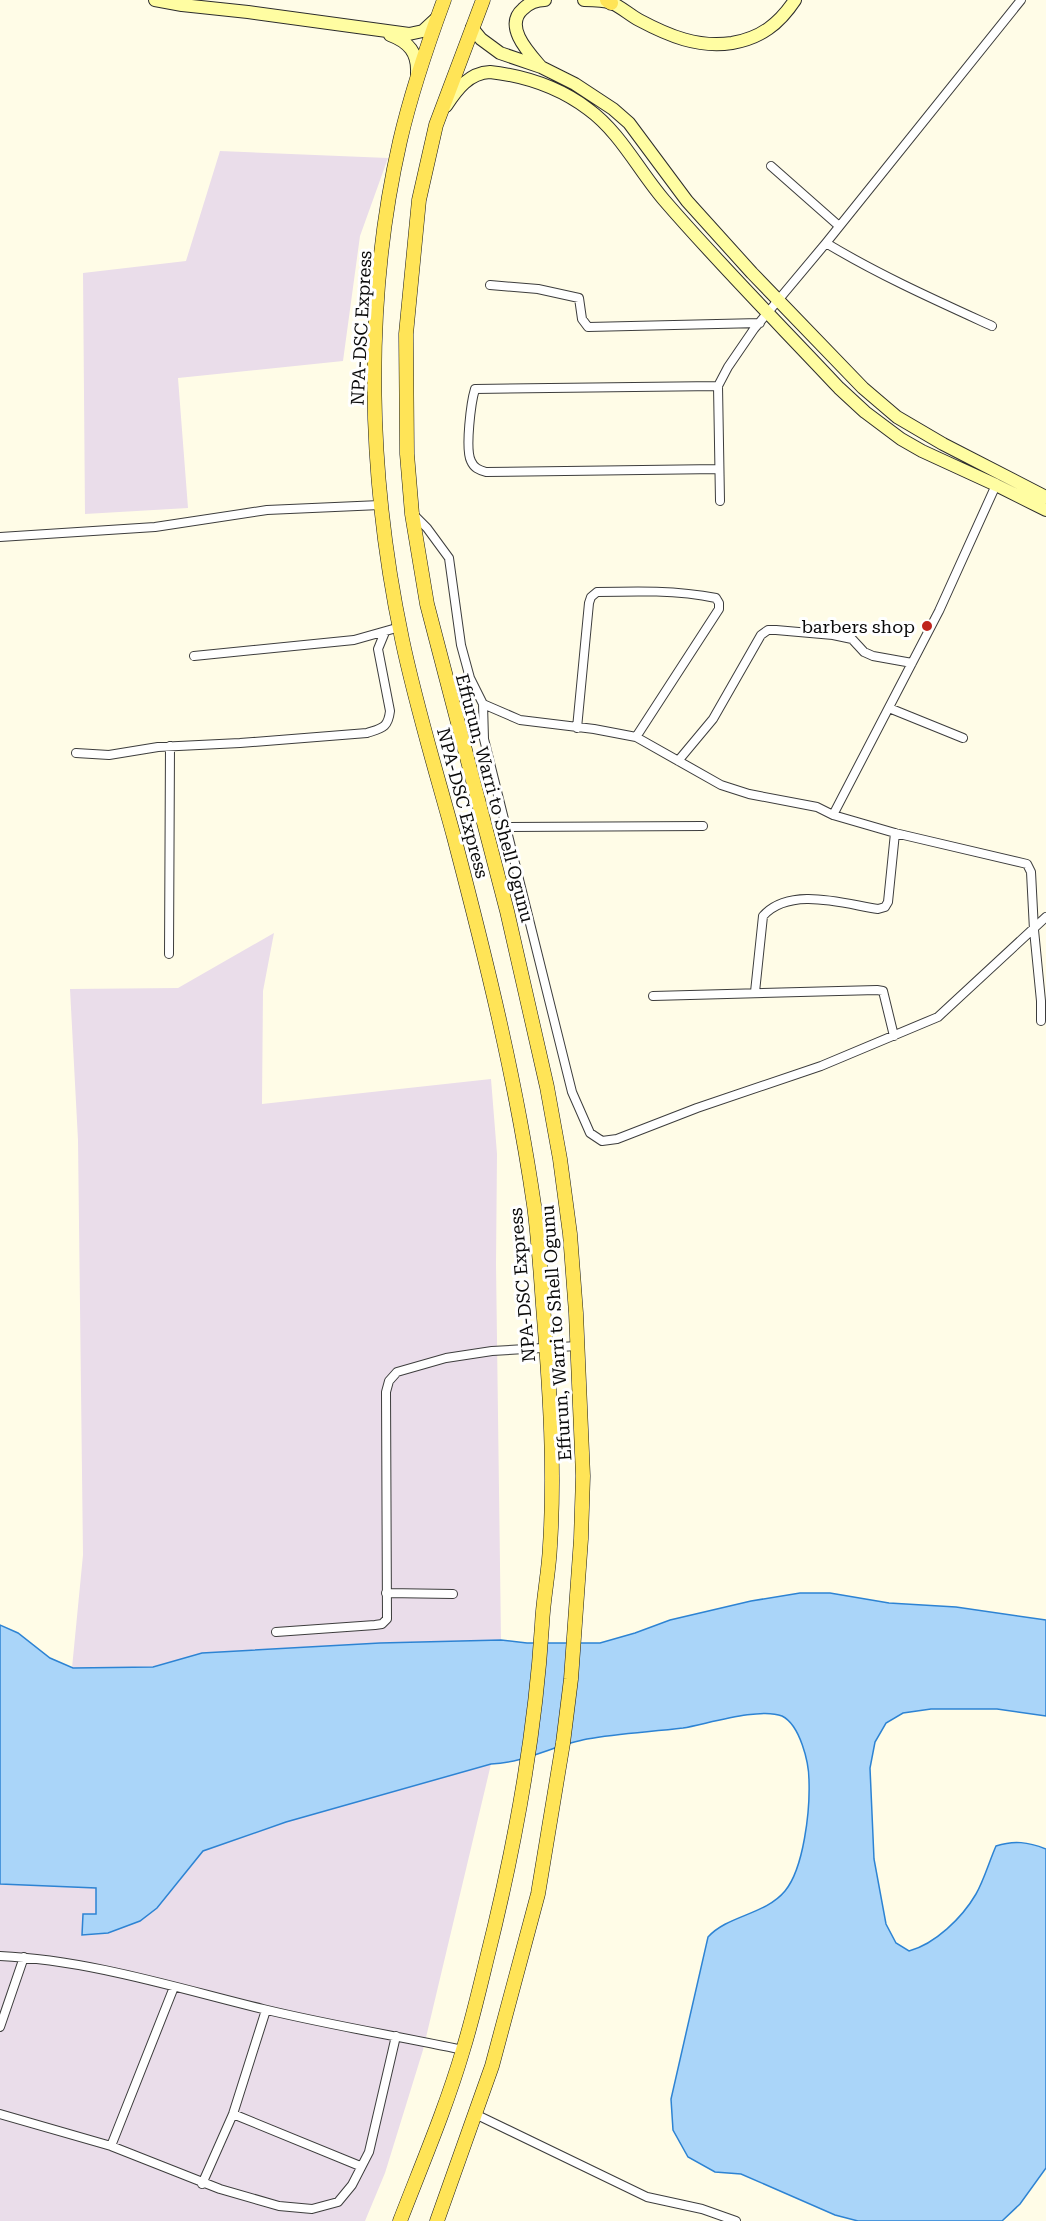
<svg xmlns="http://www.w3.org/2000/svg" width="1046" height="2221" font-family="'Roboto Serif',serif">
<rect width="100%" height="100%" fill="#fffce7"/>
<path fill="#eaddea" d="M220,151L388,158L360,236L343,361L178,378L188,508L85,514L83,273L186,261Z
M274,933L263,991L262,1104L491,1079L497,1154L496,1264L501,1640L380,1643L202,1653L153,1667L72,1668L83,1555L78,1140L70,989L178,988Z
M491,1764L423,2050L385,2173L365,2221H0V1884L97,1888L96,1915L82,1935L193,1862L203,1851L286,1822Z"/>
<path fill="#aad5f9" stroke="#2d83d3" stroke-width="1.5" d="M800,1593H830L889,1603L956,1607L1046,1620V1716L997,1709H931L903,1713L886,1723L875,1742L870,1768L874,1859L886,1924L896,1943L909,1951C935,1944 962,1918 976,1894C984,1880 989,1862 996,1846C1014,1840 1028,1842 1046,1849V2168L1020,2204L1002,2221H858L835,2215L741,2174L715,2172L688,2157L673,2130L671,2099L708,1937C728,1915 765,1915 785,1891C804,1868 810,1810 809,1781C809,1762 800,1725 782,1716C760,1707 707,1724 683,1728C651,1732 619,1733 587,1739C555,1745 524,1763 491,1764L286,1822L203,1851L157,1908L140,1921L108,1933L82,1935L83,1914H96V1888L0,1884V1625L18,1633L50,1658L73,1668L153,1667L202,1653L380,1643L501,1640L527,1643H600L635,1633L670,1620L751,1601Z"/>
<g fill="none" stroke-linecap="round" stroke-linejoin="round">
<defs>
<path id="street" d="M771,166L839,226
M826,243C879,275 935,300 992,326
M490,285L538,289L579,298L582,319L588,327L760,323
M718,386L475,389C471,402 465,449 471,461C474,468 479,470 486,472L719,469
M720,501L718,386L728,367L754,329L826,243L1021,0
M413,514L427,528L449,558L461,645L470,678L483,704L520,720L594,729L636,737L721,785L749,794L817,807L833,815L895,833L1027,864L1031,872L1034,930L1041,1001V1021
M0,537L155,527L267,510L380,505
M194,656L354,640L400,627
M483,704L484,739L572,1092L590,1133L602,1141L617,1139L697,1108L821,1066L938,1017L1046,917
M889,708L963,738
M577,728L589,603L591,597L597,592C636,591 677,590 716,598L719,603V609L636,737
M76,753L109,755L158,747L240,743L367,733C382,728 388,728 390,711L378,649L385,632
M678,761L713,719L761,635L768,630H776L833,635L852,639L864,652L873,656L912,663
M833,815L939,611L996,485
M505,827L703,826
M169,954L170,746
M755,992L763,916C790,886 844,904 878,909L885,907L888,902L895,833
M653,996L877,990L883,991L894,1036
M386,1593L453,1594
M276,1632L375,1625L382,1624L387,1619L386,1392L389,1381L397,1372L446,1358L492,1351L577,1346
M0,1956C89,1960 177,1988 263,2009C329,2025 397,2036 463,2050
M0,2027L24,1957
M0,2114L111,2146L220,2189L279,2206L312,2209L338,2202L352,2185L369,2152L396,2036
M233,2114L360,2166
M475,2114L647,2197L702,2209L736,2221
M111,2146L174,1987
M202,2184L233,2114L266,2010"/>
<path id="secondary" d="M155,0L182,5L248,12L409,34L423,31L437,18
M584,0C592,0 604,0 612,3C621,7 630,15 639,20C669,36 698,48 732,43C761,38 779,24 795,0
M472,28L481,39L500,53L541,67L575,84L613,109L629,123L687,201L752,273L863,388L897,417L943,444L1046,497
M390,35C409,42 418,53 417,73
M541,67C529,53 503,26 523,9C529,3 537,0 545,0
M446,106C457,89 469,73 490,72C525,76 560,88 588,109C620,132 639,171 664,200C720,265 781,326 839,388L865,412L901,439L922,451L996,485L1046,510"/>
<path id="primary" d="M607,0L611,3
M400,2221C422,2164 446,2108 463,2050C472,2021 479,1991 486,1962C514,1851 535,1739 542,1625C543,1599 549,1572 550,1546C555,1470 550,1393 544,1318C541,1280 539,1242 534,1205C516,1080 486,959 454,837C436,771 416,706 402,639C368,477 363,303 400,141C411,93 427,46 444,0
M437,2221L492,2066L538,1894L563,1743L571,1679L581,1539L583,1476L576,1313L570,1234L560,1159L547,1087L507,911L427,604L412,514L407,454L406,334L419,200L436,125L483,0"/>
</defs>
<use href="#street" stroke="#3d3d3d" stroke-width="10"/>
<use href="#secondary" stroke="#2c2c2c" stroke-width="14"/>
<use href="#primary" stroke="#1b1b1b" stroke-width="15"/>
<use href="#street" stroke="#fff" stroke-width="8"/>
<use href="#secondary" stroke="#fffda2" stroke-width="12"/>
<use href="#primary" stroke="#ffe457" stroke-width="14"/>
</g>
<circle fill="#bf231d" stroke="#fff" stroke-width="2" cx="927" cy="626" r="6"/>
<g text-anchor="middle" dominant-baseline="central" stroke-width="6" stroke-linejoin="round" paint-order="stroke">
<g font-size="18" fill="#0a0a0a" stroke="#fff">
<text transform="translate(361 328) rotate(-87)">NPA-DSC Express</text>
<text transform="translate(495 798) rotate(75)">Effurun, Warri to Shell Ogunu</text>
<text transform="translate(463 803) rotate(75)">NPA-DSC Express</text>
<text transform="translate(522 1285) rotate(-95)">NPA-DSC Express</text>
<text transform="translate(556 1333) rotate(-94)">Effurun, Warri to Shell Ogunu</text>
</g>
<g font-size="18" fill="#0a0a0a" stroke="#fff" text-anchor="end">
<text x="915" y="626">barbers shop</text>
</g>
</g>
</svg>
